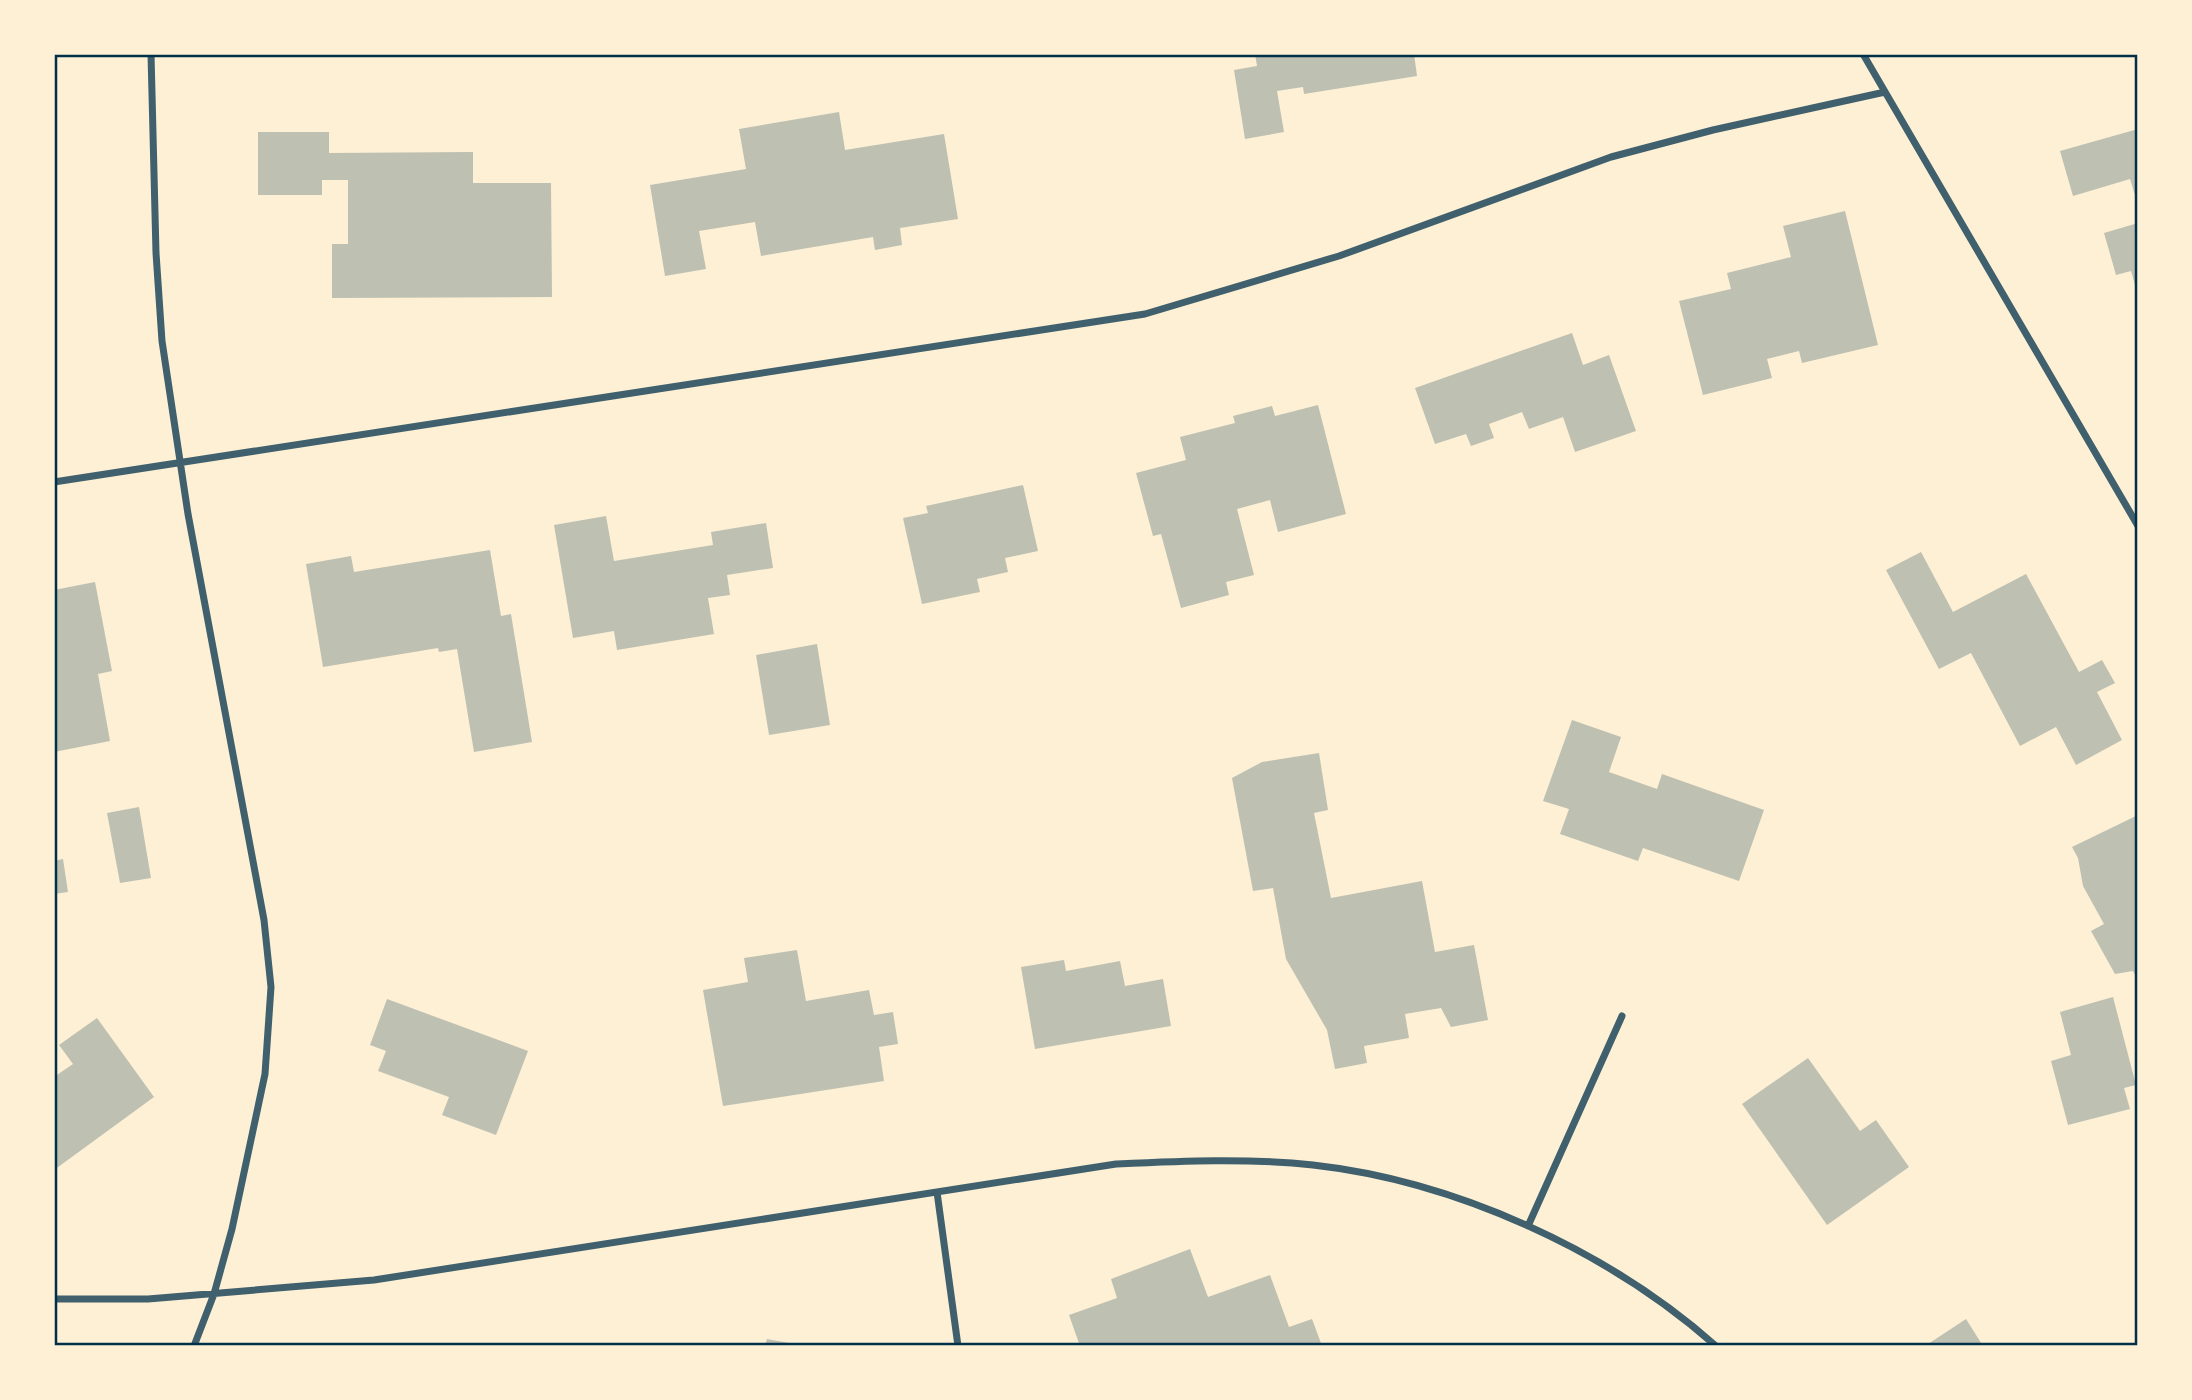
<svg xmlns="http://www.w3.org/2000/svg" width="2192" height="1400" font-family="'Nunito Sans',sans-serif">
<rect width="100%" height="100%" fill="#fdf0d5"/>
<path fill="#bec0b2" d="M1255,54H1414L1417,76L1304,94L1303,87L1277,91L1284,132L1245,139L1234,70L1257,66Z
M839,112L845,150L944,134L958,219L900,228L902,245L875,250L873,237L761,256L755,222L699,231L706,269L665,276L650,185L746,169L739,129Z
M2138,129V205L2130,179L2073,196L2060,151Z
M258,132H329V153L473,152V183H551L552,297L332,298V244H348V180H322V195H258Z
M1845,211L1878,345L1802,363L1799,351L1767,359L1772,378L1703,395L1679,301L1731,289L1727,273L1791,257L1783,226Z
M2138,223V292H2137L2131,271L2116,275L2104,233Z
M1572,333L1583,365L1609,355L1636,431L1575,452L1563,417L1529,429L1522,412L1489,424L1494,438L1471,446L1466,434L1435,444L1415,388Z
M1318,405L1346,514L1278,532L1270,500L1237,509L1254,575L1226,582L1229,595L1181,608L1161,534L1153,536L1136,473L1186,460L1180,437L1235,423L1233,416L1272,406L1275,416Z
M1023,485L1038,551L1005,558L1008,572L977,579L980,592L922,604L903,518L928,513L926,506Z
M606,516L614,561L713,545L711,532L766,523L773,568L727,575L730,595L708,598L714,634L617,650L614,631L573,638L554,525Z
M490,550L501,616L511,614L532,742L474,752L457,649L439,652L438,648L323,667L306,564L351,556L354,572Z
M1921,552L1953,612L2026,574L2079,672L2102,660L2115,683L2097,692L2122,740L2076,765L2056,727L2020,746L1971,653L1939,669L1886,570Z
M95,582L112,671L98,674L110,741L54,752V590Z
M817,644L830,725L769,735L756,655Z
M1572,720L1621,737L1609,772L1657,789L1662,774L1764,810L1739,881L1643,848L1638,861L1560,834L1569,809L1543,801Z
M1319,753L1328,810L1314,813L1331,898L1422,881L1435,952L1474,945L1488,1020L1451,1027L1441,1008L1405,1014L1409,1038L1364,1046L1367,1063L1335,1069L1327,1030L1286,959L1273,888L1253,891L1232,778L1262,762Z
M139,807L151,878L120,883L107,813Z
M2138,815V980L2133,971L2115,974L2091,931L2104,924L2083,886L2078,858L2072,847Z
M63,859L68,892L54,894V861Z
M797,950L806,1001L869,990L874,1015L893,1012L898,1044L879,1047L884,1081L723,1106L703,990L748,982L744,958Z
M1064,960L1066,971L1120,961L1125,986L1163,979L1171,1026L1035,1049L1021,967Z
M2113,997L2136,1085L2124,1088L2130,1109L2068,1125L2051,1061L2071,1055L2060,1012Z
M387,999L528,1051L496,1135L442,1115L449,1097L378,1071L386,1051L370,1045Z
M97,1018L154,1097L54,1170V1077L73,1064L59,1045Z
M1808,1058L1860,1131L1876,1120L1909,1167L1827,1225L1742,1104Z
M1190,1249L1208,1297L1270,1275L1289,1327L1312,1319L1322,1346H1080L1069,1315L1117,1298L1111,1279Z
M1966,1319L1983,1346H1925Z
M767,1339L795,1344V1346H765Z"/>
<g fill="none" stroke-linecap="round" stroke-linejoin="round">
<path stroke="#3f606c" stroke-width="7" d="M151,54L156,253L162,341L188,514L264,920L271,987L265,1074L232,1229L214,1294L194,1346
M1863,54L2138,526
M54,482L1145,314L1339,256L1611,157L1713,130L1885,92
M937,1192L958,1346
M1528,1226L1622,1016
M54,1299H148L374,1280L1116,1164C1182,1161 1247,1158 1313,1165C1456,1181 1609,1251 1716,1346"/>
</g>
<rect width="2192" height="1400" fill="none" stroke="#fdf0d5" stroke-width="112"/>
<rect x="56" y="56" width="2080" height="1288" fill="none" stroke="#003049" stroke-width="2.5"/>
</svg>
